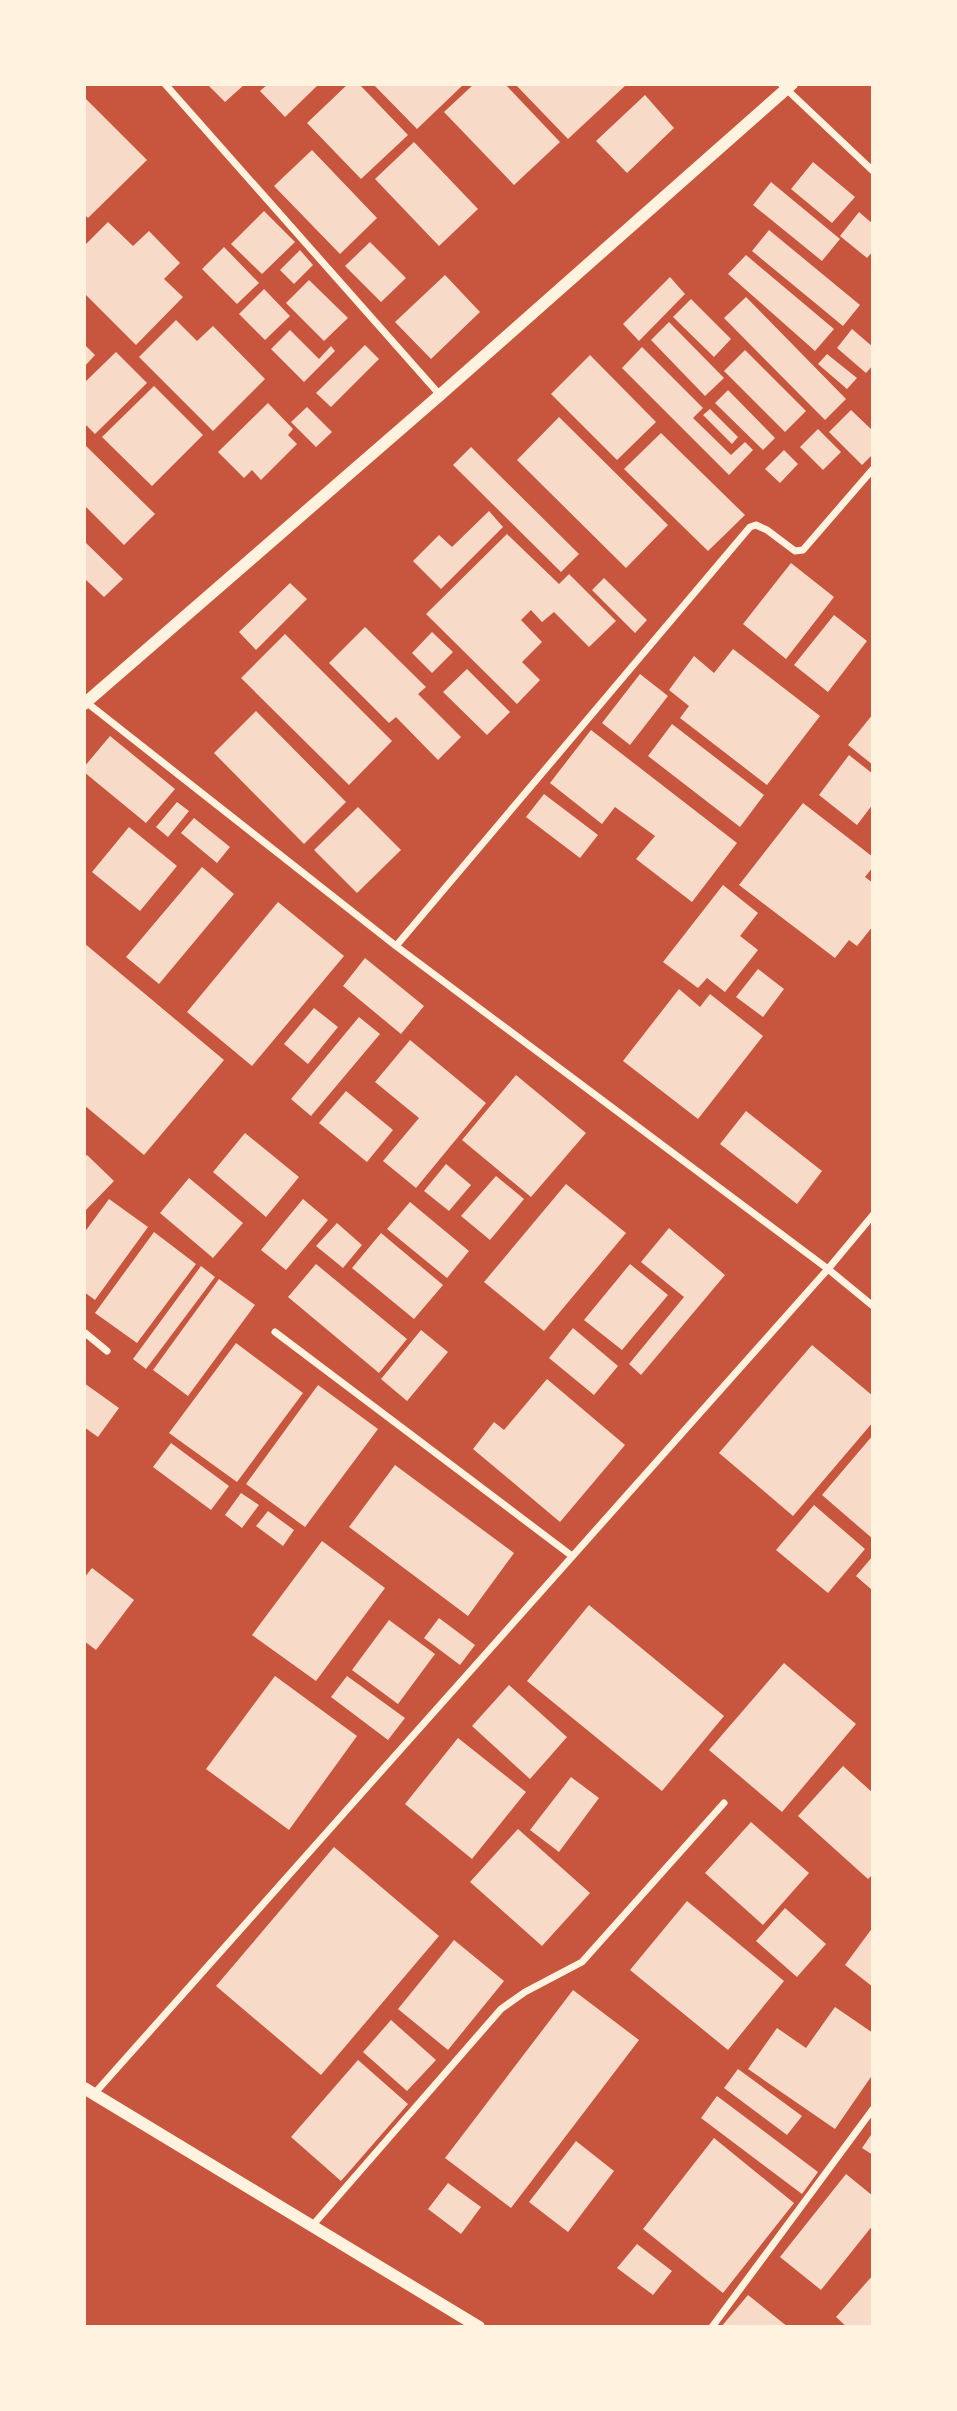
<svg xmlns="http://www.w3.org/2000/svg" width="957" height="2411" font-family="'PT Sans',sans-serif">
<rect width="100%" height="100%" fill="#c8553d"/>
<path fill="#f7dbc8" d="M207,84H245L225,102Z
M268,84H319L285,117L260,91Z
M348,84H359L408,135L361,179L307,123Z
M373,84H464L417,129Z
M474,84H505L560,142L514,185L444,112Z
M515,84H627L568,139Z
M645,95L674,128L627,173L596,141Z
M84,97L147,160L88,218L84,214Z
M414,142L478,209L439,246L375,179Z
M312,150L377,218L340,254L274,186Z
M813,162L855,197L832,223L791,189Z
M771,182L840,239L822,261L753,205Z
M264,211L295,242L262,274L231,244Z
M859,212L873,224V251L867,258L840,236Z
M108,222L133,246L149,231L180,263L164,279L183,297L136,345L84,293V246Z
M769,230L860,305L843,326L752,251Z
M370,242L406,278L381,302L345,266Z
M224,247L259,283L237,304L202,269Z
M300,250L313,265L294,284L280,270Z
M746,255L834,329L815,351L728,274Z
M445,275L480,312L431,359L395,322Z
M670,277L685,294L639,341L623,324Z
M309,280L348,318L324,341L286,303Z
M264,289L290,316L265,340L239,314Z
M746,297L846,399L825,420L724,318Z
M691,299L731,339L714,357L673,317Z
M176,320L197,341L213,326L265,379L213,431L139,357Z
M669,322L724,378L705,396L651,340Z
M852,329L873,347V365L866,373L837,348Z
M290,330L319,359L331,346L335,351L304,382L271,349Z
M84,344L95,355L84,367Z
M365,345L379,359L331,407L316,393Z
M642,347L703,408L693,418L731,455L745,442L753,450L729,475L622,368Z
M745,350L806,411L785,432L724,371Z
M116,352L147,383L95,434L84,423V383Z
M827,354L857,378L847,389L818,364Z
M590,355L656,422L617,460L551,394Z
M154,386L203,435L152,486L102,437Z
M728,390L775,438L763,450L715,403Z
M268,403L293,429L288,435L297,444L261,480L252,470L244,478L218,452Z
M307,407L332,432L316,447L291,422Z
M710,409L738,437L732,444L703,415Z
M851,410L873,431V454L862,465L829,432Z
M559,417L668,525L626,568L517,460Z
M818,429L841,452L823,470L800,447Z
M661,433L745,515L708,551L624,469Z
M84,444L155,514L124,545L84,505Z
M471,447L579,554L561,572L453,465Z
M784,450L798,464L780,483L765,469Z
M489,511L503,527L441,589L413,561L439,535L452,547Z
M507,534L559,584L569,574L616,621L589,647L554,612L542,622L531,610L521,620L542,642L522,662L540,680L517,704L426,614Z
M84,541L123,579L104,597L84,578Z
M791,563L834,597L786,659L743,624Z
M604,578L647,620L635,633L592,590Z
M290,583L307,599L256,650L239,632Z
M834,615L867,641L828,692L794,665Z
M365,627L426,687L418,694L461,737L438,760L396,717L389,723L329,663Z
M432,632L453,652L432,673L412,653Z
M285,634L392,741L349,785L241,678Z
M733,649L820,716L767,785L680,718L689,706L669,690L694,656L714,673Z
M467,669L510,712L487,735L443,692Z
M640,674L668,696L630,745L602,723Z
M256,711L346,802L304,844L214,753Z
M873,714V765L848,745Z
M672,724L764,795L740,827L648,756Z
M591,730L737,843L692,902L636,859L655,836L615,807L602,824L550,783Z
M110,736L175,789L146,823L84,772V767Z
M849,755L873,774V804L857,825L819,795Z
M544,794L598,835L580,858L526,817Z
M177,802L189,811L168,837L156,827Z
M803,803L873,857V867L865,877L873,883V909L871,912L873,914V926L857,946L849,940L835,958L739,885Z
M358,807L401,850L357,893L314,850Z
M194,818L230,847L217,863L181,833Z
M129,827L177,866L140,911L92,872Z
M202,867L234,894L159,984L126,957Z
M723,885L758,913L740,936L758,950L725,992L707,978L698,988L663,962Z
M278,902L344,956L252,1066L187,1012Z
M84,943L224,1060L144,1155L84,1105Z
M365,958L424,1006L401,1034L343,986Z
M758,969L784,989L763,1017L736,997Z
M679,989L700,1007L710,994L763,1036L698,1119L623,1061Z
M314,1008L338,1027L308,1064L284,1044Z
M359,1017L380,1034L311,1116L291,1099Z
M410,1040L486,1103L416,1188L383,1161L419,1118L375,1082Z
M516,1075L586,1133L531,1197L462,1140Z
M346,1091L393,1130L367,1162L319,1123Z
M746,1111L822,1171L797,1204L720,1144Z
M245,1133L299,1177L266,1217L213,1172Z
M87,1155L114,1181L84,1212V1157Z
M446,1164L471,1185L449,1211L424,1191Z
M496,1176L524,1199L490,1240L461,1216Z
M189,1178L243,1223L213,1258L160,1213Z
M566,1184L626,1233L544,1331L484,1282Z
M109,1199L148,1227L95,1300L84,1292V1233Z
M303,1199L328,1220L286,1270L261,1250Z
M410,1202L469,1251L447,1278L387,1229Z
M337,1223L362,1245L343,1268L316,1246Z
M669,1228L725,1275L641,1375L629,1364L684,1297L641,1262Z
M154,1232L196,1264L137,1343L95,1313Z
M381,1233L443,1285L414,1319L352,1268Z
M316,1264L407,1339L379,1373L288,1297Z
M630,1264L668,1295L622,1350L584,1320Z
M201,1266L215,1277L146,1369L133,1359Z
M219,1279L255,1305L188,1396L153,1370Z
M573,1328L618,1366L594,1395L549,1358Z
M421,1330L448,1352L407,1401L381,1379Z
M236,1343L303,1393L237,1482L169,1433Z
M812,1345L873,1396V1422L793,1516L719,1453Z
M547,1379L625,1445L560,1522L473,1449L494,1422L504,1430Z
M84,1383L119,1408L98,1437L84,1427Z
M318,1385L378,1429L305,1527L246,1484Z
M873,1435V1539L822,1495Z
M171,1443L229,1486L211,1510L153,1467Z
M395,1465L514,1553L468,1616L349,1527Z
M241,1493L259,1505L242,1528L225,1515Z
M814,1505L865,1549L828,1593L776,1550Z
M268,1511L294,1530L283,1546L256,1526Z
M322,1541L385,1588L316,1681L252,1635Z
M873,1556V1591L856,1576Z
M92,1568L134,1600L96,1650L84,1641V1578Z
M589,1605L724,1716L662,1791L527,1681Z
M439,1618L475,1645L460,1665L424,1638Z
M389,1620L435,1654L398,1704L352,1670Z
M784,1663L856,1724L782,1812L709,1750Z
M275,1676L357,1736L289,1830L206,1769Z
M347,1676L405,1718L388,1740L331,1697Z
M509,1685L567,1737L530,1779L472,1726Z
M458,1738L526,1792L472,1859L405,1804Z
M843,1766L873,1793V1874L868,1879L798,1816Z
M571,1777L599,1798L559,1852L530,1830Z
M751,1822L809,1873L763,1925L705,1873Z
M518,1829L590,1893L542,1946L470,1882Z
M334,1847L439,1936L321,2075L216,1986Z
M687,1901L784,1981L728,2050L630,1970Z
M785,1908L826,1944L797,1977L756,1941Z
M873,1927V1987L845,1965Z
M454,1940L504,1981L448,2050L398,2009Z
M573,1990L639,2040L511,2208L445,2158Z
M835,2007L873,2033V2074L835,2129L748,2069L777,2028L806,2048Z
M391,2020L436,2060L407,2091L363,2052Z
M358,2060L408,2104L341,2181L291,2137Z
M738,2069L802,2116L787,2135L724,2088Z
M717,2096L818,2172L802,2194L701,2118Z
M873,2132V2155L862,2148Z
M714,2138L794,2203L723,2293L643,2229Z
M576,2141L614,2171L568,2232L529,2202Z
M846,2174L873,2196V2225L821,2290L780,2257Z
M448,2183L481,2207L461,2234L428,2209Z
M637,2244L672,2271L653,2295L617,2268Z
M873,2275V2325L871,2327H847L836,2317Z
M748,2295L788,2327H721Z"/>
<g fill="none" stroke-linecap="round" stroke-linejoin="round">
<path stroke="#fff3e0" stroke-width="7" d="M165,84L440,395
M781,84L873,171
M86,702L396,946L828,1269L873,1306
M396,946L750,527L756,525L767,530L795,551L803,550L873,469
M84,1332L107,1351
M275,1332L572,1556
M94,2094L828,1269L873,1215
M312,2226L501,2009L525,1992L582,1962L724,1803
M712,2327L873,2109"/>
<path stroke="#fff3e0" stroke-width="12" d="M84,704L440,395L792,84
M84,2088L479,2327"/>
</g>
<rect width="957" height="2411" fill="none" stroke="#fff3e0" stroke-width="172"/>
</svg>
